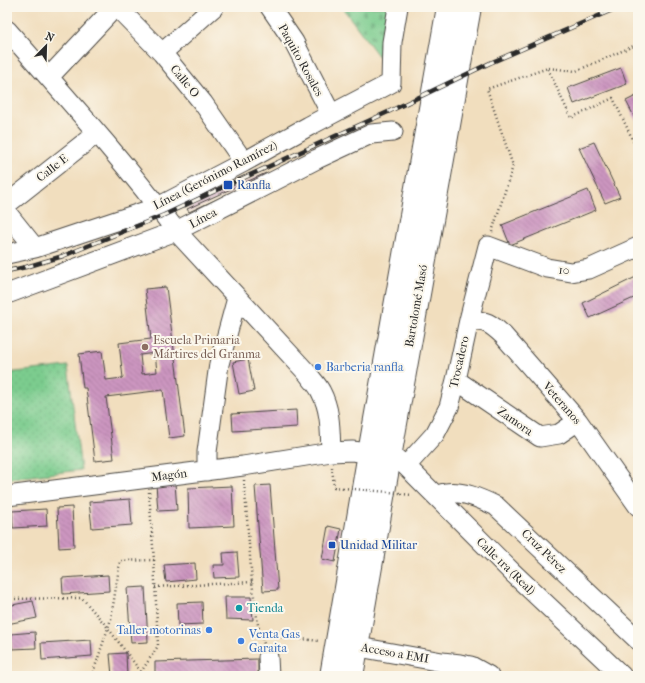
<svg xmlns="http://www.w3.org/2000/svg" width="645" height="683" font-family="'IM FELL French Canon',serif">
<defs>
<pattern id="green-dots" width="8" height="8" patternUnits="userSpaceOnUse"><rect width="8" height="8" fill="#7bcc8e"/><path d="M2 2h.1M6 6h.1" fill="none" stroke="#6aaf7b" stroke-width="1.8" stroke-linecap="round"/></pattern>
<pattern id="cemetery-stones" width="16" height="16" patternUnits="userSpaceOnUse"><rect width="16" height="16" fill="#7bcc8e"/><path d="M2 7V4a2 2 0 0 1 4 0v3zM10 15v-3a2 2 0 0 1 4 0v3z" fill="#6aaf7b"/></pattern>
<pattern id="building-back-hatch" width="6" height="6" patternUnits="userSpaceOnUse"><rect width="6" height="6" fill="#cc95c0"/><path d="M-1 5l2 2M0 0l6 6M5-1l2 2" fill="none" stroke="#a67a9c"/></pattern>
</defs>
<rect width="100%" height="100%" fill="#fbf7ec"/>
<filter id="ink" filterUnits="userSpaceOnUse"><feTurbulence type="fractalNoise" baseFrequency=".025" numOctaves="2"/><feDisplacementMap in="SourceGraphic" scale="8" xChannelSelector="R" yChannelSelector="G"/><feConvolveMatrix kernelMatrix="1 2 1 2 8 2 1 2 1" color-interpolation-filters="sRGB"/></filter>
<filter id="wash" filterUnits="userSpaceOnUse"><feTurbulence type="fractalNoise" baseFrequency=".012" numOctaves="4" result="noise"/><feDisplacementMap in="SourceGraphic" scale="16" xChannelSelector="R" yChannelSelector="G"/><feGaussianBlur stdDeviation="0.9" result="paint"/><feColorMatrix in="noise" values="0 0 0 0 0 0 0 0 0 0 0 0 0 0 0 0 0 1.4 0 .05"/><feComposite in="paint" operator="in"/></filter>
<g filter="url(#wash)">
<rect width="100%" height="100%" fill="#f1debe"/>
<path fill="url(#green-dots)" stroke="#537c5c" d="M68,366L81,470L7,479V373Z"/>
<path fill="url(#cemetery-stones)" stroke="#537c5c" d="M342,7H388L379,57Z"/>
<g id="blocks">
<path fill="url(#building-back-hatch)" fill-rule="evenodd" d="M621,68L627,84L574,104L568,88Z
M638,95V124L626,101Z
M594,142L620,197L605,203L579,148Z
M266,173L267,176L189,212L187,209Z
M588,190L596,210L510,245L502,225Z
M638,276V296L590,318L583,303Z
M166,287L185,436L169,438L163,390L106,397L114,459L95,461L86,388H83L79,354L102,351L106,380L123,378L119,343L151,339L145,289ZM155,353L157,372L142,374L140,355Z
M248,359L254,391L239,394L233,362Z
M296,410L297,427L233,431L232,414Z
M175,483L177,510L158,511L156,484Z
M270,485L278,590L263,591L255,486Z
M232,486L234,526L189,528L188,488Z
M130,499L132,525L92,528L89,502Z
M72,507L74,547L59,548L57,508Z
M46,509L47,526L13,528L12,511Z
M328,526L341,529L335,562L322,559Z
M237,552L239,577L214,578L213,565H224L223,553Z
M195,563L196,579L166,582L164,565Z
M108,575L109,591L63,594L62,578Z
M145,587L148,642L131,643L127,588Z
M225,597H251L253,620L226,619Z
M33,601L37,618L7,624V606Z
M202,602L203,624L178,625L177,603Z
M35,632L36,648L12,649L11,634Z
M91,640L92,656L42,660L41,643Z
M126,653L127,676H112L110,654Z
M258,659V676H155V662Z"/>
</g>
</g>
<g filter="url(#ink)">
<use href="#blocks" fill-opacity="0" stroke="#494641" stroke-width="1"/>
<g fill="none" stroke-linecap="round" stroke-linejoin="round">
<defs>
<path id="minor" d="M117,7L162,53L203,103L244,162
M270,7L294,42L331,114
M7,30C65,96 124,161 176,231L308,374C312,380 318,385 321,392C331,411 330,431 331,452
M162,53L214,7
M49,77L115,7
M7,204L97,133
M7,213L35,248
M7,254L35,248L158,207L244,162L309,126L391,83L392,42L398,7
M7,294L176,231L317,159L371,134L393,132
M469,320C487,321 490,323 503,335L578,421L638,506
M456,380L540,437L559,434L578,421
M406,466L435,434L449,407L456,380L469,320L488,246L547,268L571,272L589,269L638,247
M207,471V452L219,364L237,298
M7,496L243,466L331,452L352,451L369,453L390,457L398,460L406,466L513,573L622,676
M436,496C439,495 442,493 445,493C462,490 481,499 496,506L638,640
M342,644L442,662L460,664L471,666L489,676
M268,657L269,676"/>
<path id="major" d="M331,676L369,453L448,7
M352,676L390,457L470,7"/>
</defs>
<use href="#minor" stroke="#494641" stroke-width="21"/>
<use href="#major" stroke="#494641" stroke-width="24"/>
<path stroke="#494641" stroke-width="2.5" stroke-dasharray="1 3" stroke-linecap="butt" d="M548,69L571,118L613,98L638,151
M492,232L513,166L487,89L548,68L576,71L638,44
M332,467L334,487L343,488
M244,480L252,582L258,625L264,644
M401,494L412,495
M155,587L252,582
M7,599L82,598L108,628L144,676
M261,635L320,641
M141,672L158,646L154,560
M92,676L111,619L120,561L154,560L149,492"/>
<use href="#minor" stroke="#fff" stroke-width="19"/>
<use href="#major" stroke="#fff" stroke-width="22"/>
<defs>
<path id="rail" d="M7,271L26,267L63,256L164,215L228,185L388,112L490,63L619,7"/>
</defs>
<use href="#rail" stroke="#2b2b2b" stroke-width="4.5"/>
<use href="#rail" stroke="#fbf7ec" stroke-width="3" stroke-dasharray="9" stroke-linecap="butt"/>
<path stroke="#494641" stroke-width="2.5" stroke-dasharray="1 3" stroke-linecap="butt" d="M343,488L400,493"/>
</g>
</g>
<g fill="#1a4fb4" stroke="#fbf7ec" stroke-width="1.5">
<rect x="223" y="180" width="10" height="10" rx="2"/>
<rect x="328" y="541" width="8" height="8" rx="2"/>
</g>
<circle fill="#8d6e63" stroke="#fbf7ec" stroke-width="1.5" cx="145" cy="347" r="4"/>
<g fill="#3f7fe0" stroke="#fbf7ec" stroke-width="1.5">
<circle cx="318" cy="367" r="4"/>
<circle cx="209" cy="630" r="4"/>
<circle cx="241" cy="641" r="4"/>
</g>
<circle fill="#0f9aa8" stroke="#fbf7ec" stroke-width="1.5" cx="239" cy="608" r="4"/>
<g text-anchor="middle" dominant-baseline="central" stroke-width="4" stroke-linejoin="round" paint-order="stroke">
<g font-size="12" fill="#2b2b2b" stroke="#fbf7ec">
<text transform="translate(301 60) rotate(61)">Paquito Rosales</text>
<text transform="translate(185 81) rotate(50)">Calle O</text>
<text transform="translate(52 168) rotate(-38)">Calle E</text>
<text transform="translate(215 175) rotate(-27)">Línea (Gerónimo Ramírez)</text>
<text transform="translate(203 218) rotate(-28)">Línea</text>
<text transform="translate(564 270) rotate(6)">10</text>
<text transform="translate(416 306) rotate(-80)">Bartolomé Masó</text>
<text transform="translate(459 362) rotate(-77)">Trocadero</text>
<text transform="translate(562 403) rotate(49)">Veteranos</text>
<text transform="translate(515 421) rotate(35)">Zamora</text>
<text transform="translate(169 475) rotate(-7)">Magón</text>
<text transform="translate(544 551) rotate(44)">Cruz Pérez</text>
<text transform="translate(506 566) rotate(44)">Calle 1ra (Real)</text>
<text transform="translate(395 653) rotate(10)">Acceso a EMI</text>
</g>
<g font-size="12" fill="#164399" stroke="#fbf7ec" text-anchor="start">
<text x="237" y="185">Ranfla</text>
<text x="340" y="545">Unidad Militar</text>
</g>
<g font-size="12" fill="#785e54" stroke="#fbf7ec" text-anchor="start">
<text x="153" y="340">Escuela Primaria<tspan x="153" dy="14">Mártires del Granma</tspan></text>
</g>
<g font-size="12" fill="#366cbe" stroke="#fbf7ec" text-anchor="start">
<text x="326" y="367">Barberia ranfla</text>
<text x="201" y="630" text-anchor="end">Taller motorinas</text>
<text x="249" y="634">Venta Gas<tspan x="249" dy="14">Garaita</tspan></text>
</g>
<g font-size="12" fill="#0d838f" stroke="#fbf7ec" text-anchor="start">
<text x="247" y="608">Tienda</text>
</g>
</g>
<rect width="645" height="683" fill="none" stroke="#fbf7ec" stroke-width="24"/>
<g transform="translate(46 46) rotate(23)" stroke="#fbf7ec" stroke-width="3" paint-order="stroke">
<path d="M0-3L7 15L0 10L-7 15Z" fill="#2b2b2b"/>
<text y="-6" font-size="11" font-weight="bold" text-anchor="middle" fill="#2b2b2b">N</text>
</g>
</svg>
